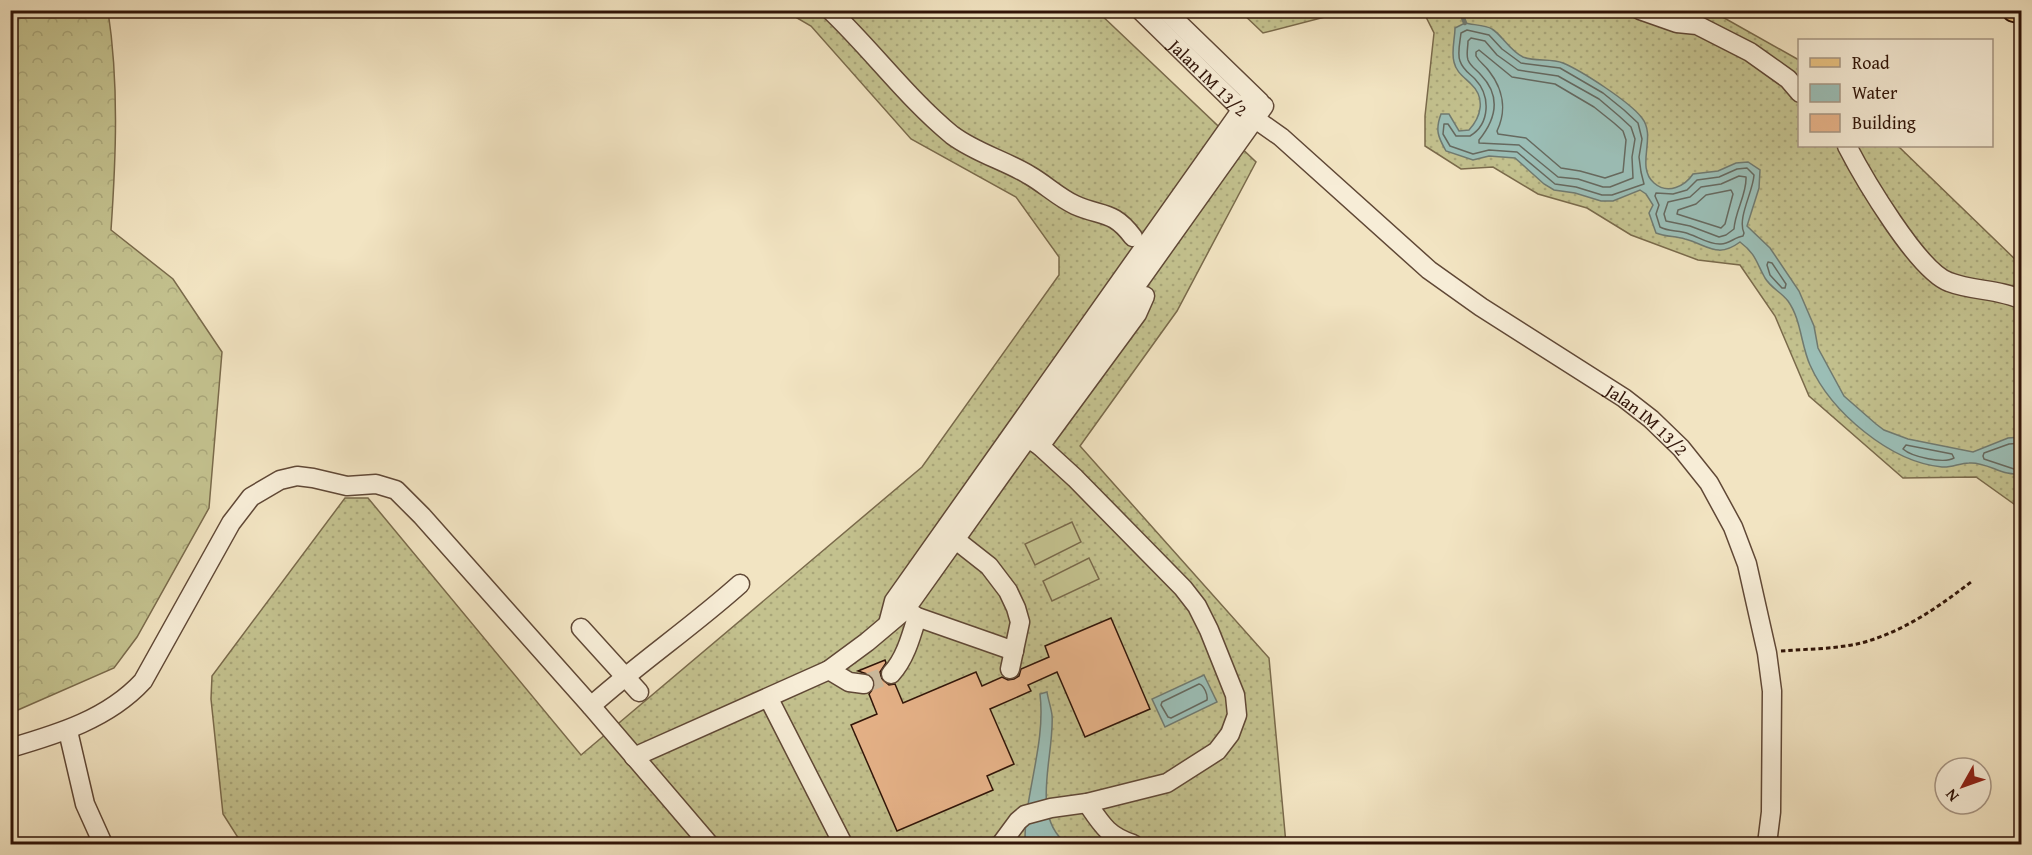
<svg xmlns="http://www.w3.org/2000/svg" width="2032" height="855" font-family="'Gentium Book Plus',serif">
<defs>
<pattern id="grass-dots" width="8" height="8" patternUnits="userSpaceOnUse" patternTransform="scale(1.5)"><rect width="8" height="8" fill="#c3c18e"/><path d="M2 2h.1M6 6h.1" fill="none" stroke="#a8a579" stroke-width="1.8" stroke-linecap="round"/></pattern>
<pattern id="forest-crowns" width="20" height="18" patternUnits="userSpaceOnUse" patternTransform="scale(1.5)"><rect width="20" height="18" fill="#c3c18e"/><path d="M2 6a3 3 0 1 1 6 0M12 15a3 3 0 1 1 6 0" fill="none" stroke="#a8a579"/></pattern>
</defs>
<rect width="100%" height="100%" fill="#f2e4c2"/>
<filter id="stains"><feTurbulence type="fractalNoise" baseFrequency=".00333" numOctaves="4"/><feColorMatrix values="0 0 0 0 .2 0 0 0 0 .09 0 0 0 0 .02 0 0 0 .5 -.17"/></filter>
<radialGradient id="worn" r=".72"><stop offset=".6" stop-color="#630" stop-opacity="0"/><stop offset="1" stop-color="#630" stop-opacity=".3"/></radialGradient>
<path fill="url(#grass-dots)" stroke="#7a6a4b" stroke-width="1.5" d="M785,11H1097L1256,162L1177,311L1080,446L1269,658L1286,844H242L223,814L211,699L212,676L345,498H368L581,755L922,467L1059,275V257L1016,197L911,139L811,26Z
M1240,11H1348L1263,33Z
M1423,11H1703L1719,15L1799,60L1800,146H1898L2021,265V509L1976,477L1903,478L1809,396L1775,316L1740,265L1698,260L1631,235L1587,208L1538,194L1493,167L1461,169L1425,146V116L1434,33Z"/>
<path fill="url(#forest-crowns)" stroke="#7a6a4b" stroke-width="1.5" d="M11,10L108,11C119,83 116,157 111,230L173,279L222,352L209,508L137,637L114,668L11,713Z"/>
<path fill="#c3c18e" stroke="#7a6a4b" stroke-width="1.5" d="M1072,522L1081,542L1035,565L1025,544Z
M1089,558L1099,579L1052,601L1043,581Z"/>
<path fill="#9bbeb6" stroke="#707a70" stroke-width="1.5" d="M1465,23C1473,25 1486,25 1492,29C1502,35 1510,51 1523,57C1535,62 1551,58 1563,63C1582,71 1630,102 1642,118C1657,137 1635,166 1654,183C1668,195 1685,186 1693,174L1718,171L1736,163L1748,162L1760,170L1759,188L1747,226L1770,248L1799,291L1814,326L1818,348L1844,396L1876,424L1884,430L1908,439L1973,452L2008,438L2021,437V473C2004,478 1987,461 1969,463C1960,463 1951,468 1942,467C1890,462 1831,412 1810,365C1801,345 1801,319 1788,301C1781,292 1771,288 1765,278C1756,262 1756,254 1740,242C1717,259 1708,245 1685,239C1675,236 1666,237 1656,233L1649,213L1653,205L1646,194L1640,190L1613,201H1601L1575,193L1554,190L1544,184L1515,158L1489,156L1473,160L1446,151C1438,137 1435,130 1441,114H1449L1459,131L1469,130C1481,117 1486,98 1471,84C1464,77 1456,72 1454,62C1451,52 1455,38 1455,28Z
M1204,675L1217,702L1165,727L1152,699Z
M1047,692C1048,699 1051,707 1052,715C1055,755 1029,816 1067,844H1025C1024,794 1046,745 1040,694Z"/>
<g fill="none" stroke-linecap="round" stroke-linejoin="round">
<path stroke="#66695f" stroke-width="1.5" d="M1467,30L1489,35L1502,49L1521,63L1560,68L1603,93L1624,110L1638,123L1642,139L1639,157L1641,172L1644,184L1612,195H1602L1576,187L1555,184L1517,152L1489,150L1473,154L1450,146L1443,134L1444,124H1448L1456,136H1470C1490,124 1491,96 1475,79C1469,73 1463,70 1460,61C1457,54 1460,42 1461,33Z
M1471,38L1485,41L1497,55L1518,70L1558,76L1599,99L1619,116L1631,127L1635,139L1632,157L1633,178L1610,187H1603L1578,179L1558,177L1519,145L1479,143V140C1496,119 1501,96 1481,75C1476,69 1471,67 1468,60C1466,55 1468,47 1468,41Z
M1479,50L1512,77L1555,84L1594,107L1614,123L1623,131L1626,140L1623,172L1605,178L1580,171L1561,168L1526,138L1498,134L1497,131C1507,110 1503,89 1489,71C1485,65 1480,63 1476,56V52Z
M1747,168L1754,175C1753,192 1737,218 1744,233L1743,236C1735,237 1729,244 1721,244C1709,245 1699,237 1689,234C1679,230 1669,232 1660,227L1656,214L1659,205L1655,196L1656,193L1673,194L1687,190L1697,180L1719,177L1737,169Z
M1739,176L1746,177C1747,194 1735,211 1734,229L1726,235L1719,237L1690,226L1666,221L1664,214L1668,202L1690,197L1701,187L1721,184Z
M1731,190L1733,194L1725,224L1721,228L1677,214L1678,210L1696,204L1706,195Z
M1768,262L1772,263L1786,284L1785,288H1782L1770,275L1767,265Z
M2022,443L2009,444L1984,453L1983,456L1984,459L2014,469L2022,468
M1906,445L1952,454L1954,458C1944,464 1912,457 1903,449Z
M1199,684C1204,685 1208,695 1207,700L1171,718L1168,717L1161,705L1162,702Z"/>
<path stroke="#707a70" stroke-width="4.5" d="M1460,10L1465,23"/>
</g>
<path fill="#e7b389" stroke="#301408" stroke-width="1.5" d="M1111,618L1150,709L1085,737L1057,672L1028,685L1031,691L990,709L1014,764L987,776L993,790L897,831L851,725L877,714L869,694L875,686L874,679L870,675L858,671L885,660L886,663L880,672L881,678L889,685L895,684L903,703L976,672L982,686L1002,677L1008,680L1014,679L1019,676L1021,669L1049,657L1045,646Z"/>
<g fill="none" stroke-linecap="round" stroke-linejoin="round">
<path stroke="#cbba9d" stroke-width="18" stroke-dasharray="18 9" stroke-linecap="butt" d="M864,684L891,674"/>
<defs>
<g id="minor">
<path d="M830,10C872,50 907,98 952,135C976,153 1004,160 1029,175C1045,184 1058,197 1075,205C1102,217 1113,210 1133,237"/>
<path id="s1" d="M1140,10L1241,109L1281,137L1429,270L1481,307L1624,398L1651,419L1681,448L1709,483L1733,527L1747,564L1767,653L1772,691L1771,812L1767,844"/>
<path d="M1165,10L1260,102"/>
<path d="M1640,10L1677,23L1697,25L1750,52L1788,79L1800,93"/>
<path d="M1847,146C1863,177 1918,271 1949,282C1972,291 2000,289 2022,300"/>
<path d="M1040,446L1137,314L1145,296"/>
<path d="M947,533L989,566L1008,591L1016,608L1020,622L1010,669"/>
<path d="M897,603L917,617L1014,651"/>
<path d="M888,624L894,601L1252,95"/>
<path d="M581,628L639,692"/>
<path d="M829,670L849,682L864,684"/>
<path d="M891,674C905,659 911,637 917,617"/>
<path d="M769,699L843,844"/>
<path d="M591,706C639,663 692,627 740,584"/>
<path d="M68,731L85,804L103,844"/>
<path d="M10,748C58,734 108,719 143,681L231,523L251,497L280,480L297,476L313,478L347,486L376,484L396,490L422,516L591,706L709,844"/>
<path d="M634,757L829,670L867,642L905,610L1264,106"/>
<path d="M1087,803C1102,825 1108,836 1133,844"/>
<path d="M1001,844L1018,821L1025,815L1051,808L1087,803L1167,783L1217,751L1230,734L1237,715L1235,695L1209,630L1197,606L1183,588L1075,478L1040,446L1028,438"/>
</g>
<path id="major" d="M2014,10L2022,12"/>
</defs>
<use href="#minor" stroke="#604836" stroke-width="21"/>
<use href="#major" stroke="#301408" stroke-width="26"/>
<path stroke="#301408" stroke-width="3" stroke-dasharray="4.5 3" stroke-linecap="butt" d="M1781,651C1807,649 1836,649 1861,643C1903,632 1937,608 1971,582"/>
<use href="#minor" stroke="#f7edd7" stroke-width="18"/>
<use href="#major" stroke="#e9c281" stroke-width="22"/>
</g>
<g text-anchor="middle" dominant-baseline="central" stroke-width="4.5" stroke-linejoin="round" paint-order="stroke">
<g font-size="18" fill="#301408" stroke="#f7edd7">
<text stroke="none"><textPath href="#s1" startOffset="96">Jalan IM 13/2</textPath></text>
<text stroke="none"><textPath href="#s1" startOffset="654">Jalan IM 13/2</textPath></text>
</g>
</g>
<rect width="2032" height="855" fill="none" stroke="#f2e4c2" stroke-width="36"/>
<rect x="12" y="12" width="2008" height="831" fill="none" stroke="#301408" stroke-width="3"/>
<rect x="18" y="18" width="1996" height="819" fill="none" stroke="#301408" stroke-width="1.5"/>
<rect x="1798" y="39" width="195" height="108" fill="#f7edd7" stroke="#a79684" stroke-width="1.5"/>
<rect x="1810" y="58" width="30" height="9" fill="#e9c281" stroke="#a79684" stroke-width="1.5"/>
<text x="1852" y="69" font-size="18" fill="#301408">Road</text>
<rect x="1810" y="84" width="30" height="18" fill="#9bbeb6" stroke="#a79684" stroke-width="1.5"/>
<text x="1852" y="99" font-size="18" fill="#301408">Water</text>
<rect x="1810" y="114" width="30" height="18" fill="#e7b389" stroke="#a79684" stroke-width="1.5"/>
<text x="1852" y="129" font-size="18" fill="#301408">Building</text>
<g transform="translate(1963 786) rotate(230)"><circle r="28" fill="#f7edd7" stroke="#a79684" stroke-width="1.5"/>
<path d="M0-4.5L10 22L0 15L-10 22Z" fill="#8f2418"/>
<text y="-9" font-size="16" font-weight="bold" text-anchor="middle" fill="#301408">N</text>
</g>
<rect width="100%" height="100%" filter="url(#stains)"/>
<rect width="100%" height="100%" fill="url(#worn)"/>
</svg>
